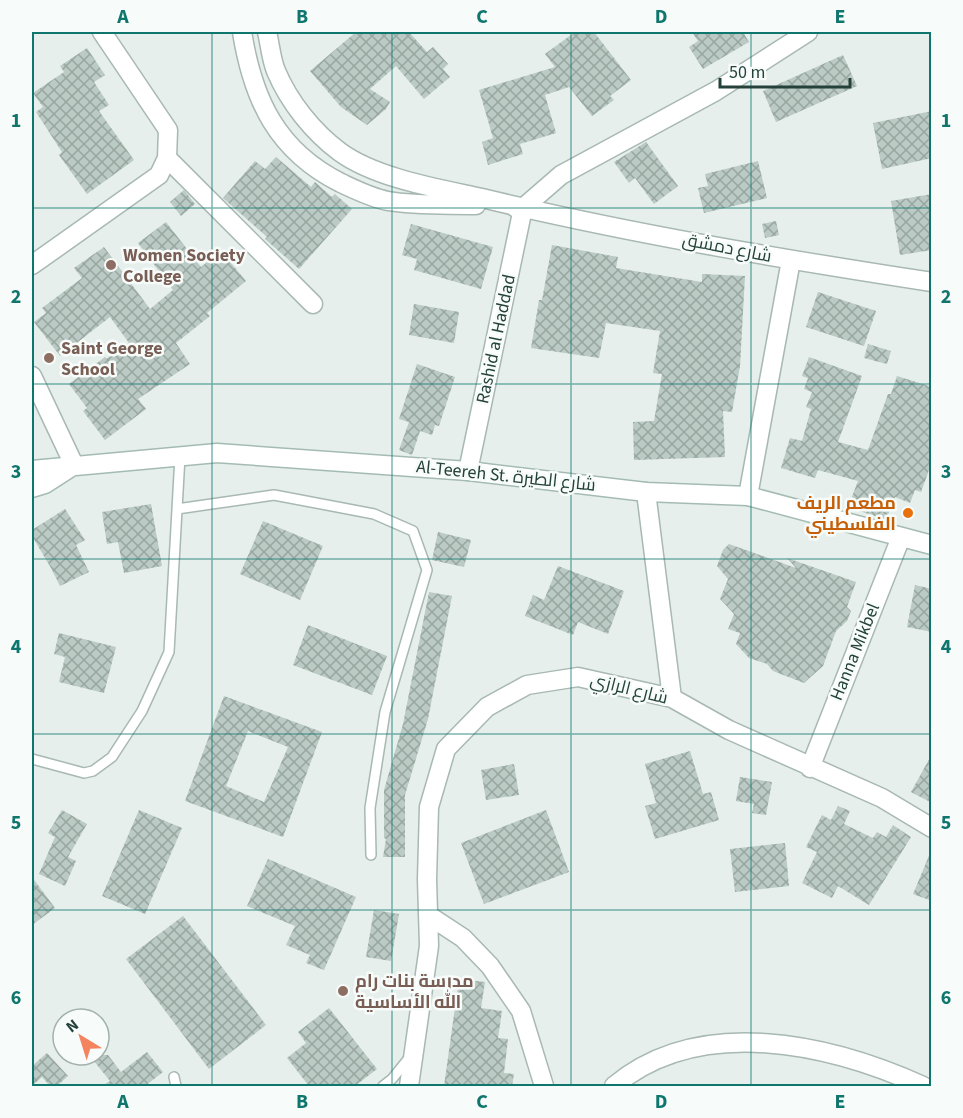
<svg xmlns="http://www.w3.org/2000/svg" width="963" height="1118" font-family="'Source Sans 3',Cairo,sans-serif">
<defs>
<pattern id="building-cross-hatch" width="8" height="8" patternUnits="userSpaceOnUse" patternTransform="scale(1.5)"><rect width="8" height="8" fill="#bbcac4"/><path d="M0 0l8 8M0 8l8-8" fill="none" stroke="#98a6a0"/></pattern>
</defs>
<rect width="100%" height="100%" fill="#e6efeb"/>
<path fill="url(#building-cross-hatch)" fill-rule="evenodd" d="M356,32H409L427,52L433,47L448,64L443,69L450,77L424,99L396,66L370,89L390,102L386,109L367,125L341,107L310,71Z
M575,32H594L631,80L610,96L614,100L592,116L569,87L545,95L556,133L520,144L523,154L488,165L482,142L493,138L479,90L555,67L545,54Z
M692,32H743L749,42L703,69L689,47L698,41Z
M87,48L105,75L94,82L109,105L99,111L134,160L87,194L59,155L62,152L36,112L43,107L33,93L64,72L60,66Z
M843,55L857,86L776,122L763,91Z
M932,111V158L882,169L873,123Z
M646,142L678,186L654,204L635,178L629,183L614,162Z
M276,157L311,187L315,182L332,197L335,194L352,209L299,269L265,239L267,237L223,198L255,161L265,169Z
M758,161L767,198L704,213L698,188L708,186L705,174Z
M184,190L195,204L181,216L170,202Z
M932,194V250L900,255L891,201Z
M776,221L779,235L765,238L762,224Z
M166,222L201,267L221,251L246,281L207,313L210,316L176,343L190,364L138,399L146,409L105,440L83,411L87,408L69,384L105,357L106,359L129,343L110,317L60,356L34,322L46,313L42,308L82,278L74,268L104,247L150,309L173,290L138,243Z
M411,224L493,247L481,289L414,270L417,259L402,255Z
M552,245L618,257L616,268L702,282V274L745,276L740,366L732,412L723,411L725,457L634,460L633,422L654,421L662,374L653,373L660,331L606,323L599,358L531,348L539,300H542Z
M818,292L876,311L864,346L806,327Z
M414,304L459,312L454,343L409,335Z
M868,344L891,351L887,364L864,358Z
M809,357L862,376L838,442L868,450L888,394H891L897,376L932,387V462L921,492L915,490L910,503L895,497L886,520L848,507L858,481L818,470L815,478L781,468L790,438L802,441L811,409L806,407L812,392L804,389L808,378L802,376Z
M417,364L455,377L439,426L435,425L432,435L420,431L412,455L399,450L409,422L399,419Z
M151,504L162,566L124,573L118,542L107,544L102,512Z
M65,509L85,540L76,545L89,572L60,586L51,568L32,536V530Z
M263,521L323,546L300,600L240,574Z
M438,532L471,540L464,567L432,560Z
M729,544L796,568L787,558L856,582L847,607L851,611L847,621L836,631L823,666L804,683L773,671L767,664L749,658L736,644L740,633L728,629L734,614L720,599L728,579L717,566L723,550Z
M558,566L624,591L608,634L578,622L573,635L525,616L533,595L544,600Z
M915,585L932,589V632L907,627Z
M429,592L452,596L428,719L405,795V857H383L386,839L384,838V790L403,724Z
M308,625L387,656L372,695L293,665Z
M59,633L116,647L104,693L59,682L65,657L54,654Z
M224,696L322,732L283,837L185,801ZM248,731L288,747L264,802L226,786Z
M690,751L703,794L711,792L719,820L655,839L645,806L656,803L645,764Z
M932,754V803L911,792Z
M514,764L519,795L486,800L481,770Z
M740,777L772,782L766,815L752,813L754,804L736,801Z
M838,806L850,811L844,824L873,838L877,832L886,837L893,825L911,837L869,905L838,886L832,898L802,883L817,852L806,847L822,815L831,820Z
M62,810L87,824L68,857L76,861L65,886L39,874L55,837L48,833Z
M139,810L182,828L145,914L102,896Z
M546,810L569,872L484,904L461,843Z
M785,843L789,886L735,892L730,849Z
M931,851H932V901L913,894Z
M268,859L356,897L324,970L306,963L310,955L286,945L295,926L247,906Z
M32,877L55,908L32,925Z
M374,910L399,914L391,961L366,957Z
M183,916L266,1025L209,1069L126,959Z
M459,979L485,982L481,1008L502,1011L498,1038L508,1039L504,1073L514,1074L512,1086H444Z
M329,1008L377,1069L355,1086H309L287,1058L306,1043L298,1032Z
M147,1052L163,1072L145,1086H102L110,1081L89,1055H108L121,1072Z
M47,1053L68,1076L57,1086H50L42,1077L32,1086V1066Z"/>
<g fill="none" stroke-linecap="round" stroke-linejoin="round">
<defs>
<path id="lane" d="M177,509L274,495L374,514L413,531L427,570L385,712L370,808L371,855
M32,759L84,773L93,771L112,757L142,711L169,652L180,456
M174,1077L176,1086
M383,1086L392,1079L409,1058"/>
<path id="street" d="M242,32C253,100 277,151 341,183C356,190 372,198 388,201C417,206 448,204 476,205
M267,32C270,44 271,59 276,71C289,102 313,132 340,152C377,179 442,189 486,199C633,234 782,259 932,282
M167,158L313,304
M516,208H523L561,175L716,91L808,32
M32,265L159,175L167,158L168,130L102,32
M32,376L74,465
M468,471L523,208
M646,492L672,698
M748,496L791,260
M810,768L901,537
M428,915L463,938L490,966L521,1011L544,1086
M409,1086L429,946L427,879L429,807L446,749L487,707L527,685L578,677L672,698L729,730L882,798L932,828
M614,1086C700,1014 830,1044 923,1086"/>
<path id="secondary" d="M32,470L217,453L468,471L646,492L748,496L932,545
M32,488L45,484L73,466"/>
</defs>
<use href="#lane" stroke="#a8b8b2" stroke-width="12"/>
<use href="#street" stroke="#a8b8b2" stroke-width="21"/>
<use href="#secondary" stroke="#a4bbb3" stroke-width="21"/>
<use href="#lane" stroke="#fff" stroke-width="9"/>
<use href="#street" stroke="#fff" stroke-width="18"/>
<use href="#secondary" stroke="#fff" stroke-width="18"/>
</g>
<path fill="none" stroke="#0f766e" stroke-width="1.5" stroke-opacity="0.55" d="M212,32V1086M392,32V1086M571,32V1086M751,32V1086M32,208H932M32,384H932M32,559H932M32,734H932M32,910H932"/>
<g fill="#8d6e63" stroke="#f7fbf9" stroke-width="2">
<circle cx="111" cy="265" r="6"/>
<circle cx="49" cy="358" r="6"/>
<circle cx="343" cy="991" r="6"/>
</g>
<circle fill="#e8710a" stroke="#f7fbf9" stroke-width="2" cx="908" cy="513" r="6"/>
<g text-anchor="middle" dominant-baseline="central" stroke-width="5" stroke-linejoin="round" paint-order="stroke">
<g font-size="18" fill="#24423a" stroke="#f7fbf9">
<text transform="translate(727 248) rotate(11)">شارع دمشق</text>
<text transform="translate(496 339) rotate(-78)">Rashid al Haddad</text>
<text transform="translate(506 476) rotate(6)">Al-Teereh St. شارع الطيرة</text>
<text transform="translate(855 652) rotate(-68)">Hanna Mikbel</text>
<text transform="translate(629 689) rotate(14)">شارع الرازي</text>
</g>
<g font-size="18" font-weight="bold" fill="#785e54" stroke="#f7fbf9" text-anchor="start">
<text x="123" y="255">Women Society<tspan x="123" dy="21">College</tspan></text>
<text x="61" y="348">Saint George<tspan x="61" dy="21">School</tspan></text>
<text x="355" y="981">مدرسة بنات رام<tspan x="355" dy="21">الله الأساسية</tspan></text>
</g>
<g font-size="18" font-weight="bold" fill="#c56008" stroke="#f7fbf9" text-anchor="end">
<text x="896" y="503">مطعم الريف<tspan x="896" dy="21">الفلسطيني</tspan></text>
</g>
</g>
<rect width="963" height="1118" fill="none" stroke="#f7fbf9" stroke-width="66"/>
<g transform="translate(81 1037) rotate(322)"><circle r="28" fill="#f7fbf9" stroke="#a3b1ad" stroke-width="1.5"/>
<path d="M0-4.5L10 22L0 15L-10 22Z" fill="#f4845f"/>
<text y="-9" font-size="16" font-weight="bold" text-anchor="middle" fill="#24423a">N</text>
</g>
<path d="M720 78v9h130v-9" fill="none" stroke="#24423a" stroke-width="3"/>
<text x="729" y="78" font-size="18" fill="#24423a" stroke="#f7fbf9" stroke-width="4.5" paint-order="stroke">50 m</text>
<rect x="33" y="33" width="897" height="1052" fill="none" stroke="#0f766e" stroke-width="2"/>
<g font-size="20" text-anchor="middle" font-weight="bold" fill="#0f766e">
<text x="123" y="23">A</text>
<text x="302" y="23">B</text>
<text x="482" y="23">C</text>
<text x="661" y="23">D</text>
<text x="840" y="23">E</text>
<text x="16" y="127">1</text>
<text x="946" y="127">1</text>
<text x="16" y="303">2</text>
<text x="946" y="303">2</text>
<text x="16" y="478">3</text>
<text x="946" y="478">3</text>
<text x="16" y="653">4</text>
<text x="946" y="653">4</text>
<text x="16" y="829">5</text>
<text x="946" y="829">5</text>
<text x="16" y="1004">6</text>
<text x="946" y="1004">6</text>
<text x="123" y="1108">A</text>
<text x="302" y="1108">B</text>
<text x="482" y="1108">C</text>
<text x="661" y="1108">D</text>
<text x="840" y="1108">E</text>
</g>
</svg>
